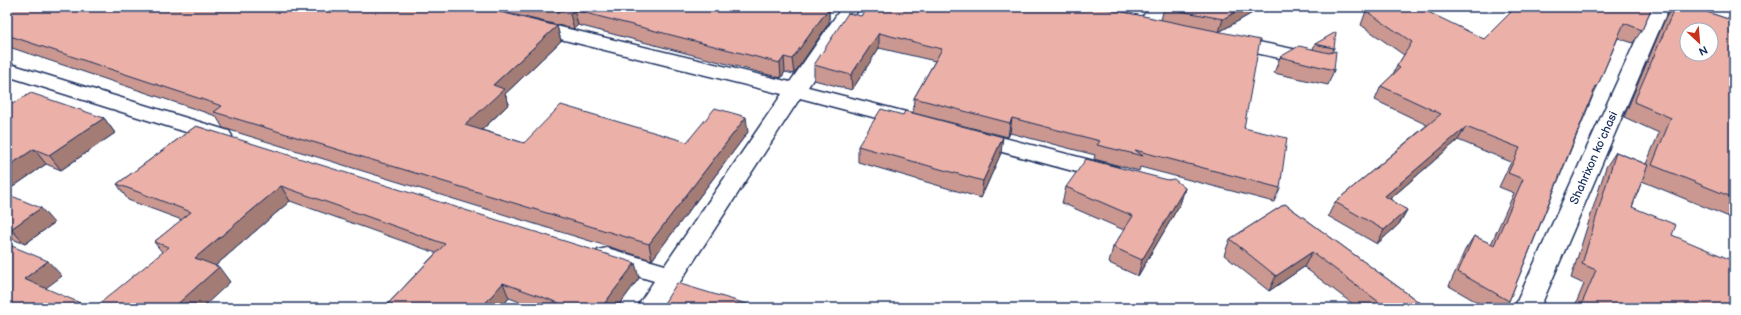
<svg xmlns="http://www.w3.org/2000/svg" width="1741" height="315" font-family="'Balsamiq Sans',sans-serif">
<rect width="100%" height="100%" fill="#fff"/>
<filter id="ink" filterUnits="userSpaceOnUse"><feTurbulence type="fractalNoise" baseFrequency=".025" numOctaves="2"/><feDisplacementMap in="SourceGraphic" scale="8" xChannelSelector="R" yChannelSelector="G"/><feConvolveMatrix kernelMatrix="1 2 1 2 8 2 1 2 1" color-interpolation-filters="sRGB"/></filter>
<g filter="url(#ink)">
<g fill="none" stroke-linecap="round" stroke-linejoin="round">
<defs>
<path id="minor" d="M842,7H860L808,87L914,114L918,119L914,124L907,126L800,98L663,308H636L654,281L598,264L595,257L598,250L607,248L665,265L782,94L524,30L522,26L524,22L531,20L790,82Z
M1152,7H1172C1164,18 1150,31 1136,28L1134,24Z
M1651,7H1669L1540,308H1514Z
M1229,36L1317,54L1324,56L1327,60L1324,64L1317,66L1222,46L1219,42L1222,38Z
M7,63L229,131L232,136L229,141L221,143L7,76Z
M973,130L1110,165L1118,167L1121,173L1118,179L1110,181L965,142L962,137L965,132Z"/>
</defs>
<use href="#minor" stroke="#1b2f5e" stroke-width="3"/>
<use href="#minor" fill="#fff" fill-rule="evenodd"/>
</g>
<path fill="#ca9890" stroke="#1b2f5e" d="M7,7L557,26L561,41L505,94L509,104L482,130L524,143L687,142L748,132L652,260L223,128L216,116L9,47L7,48Z
M483,7H826L829,8V23L794,74L785,72L781,78L578,25L574,29Z
M868,7H1104V8L1161,20L1164,8L1165,7H1261V8L1219,32L1244,128L1280,188L1274,202L1140,167L1139,171L1094,159L1095,155L1010,133L1008,137L913,113L914,98L935,61L879,48L852,90L814,80V65L861,16Z
M1501,7H1652L1642,30L1633,43L1618,38L1597,87L1594,93L1509,301L1504,308H1487L1449,286L1465,250L1474,236L1491,244L1514,193L1499,187L1511,162L1458,140L1390,199L1407,210L1399,224L1377,244L1328,216L1335,202L1427,125L1375,100L1381,86L1392,76L1397,66L1404,55L1361,25L1366,11L1484,39L1511,13Z
M1673,7H1692L1734,21V219L1642,181L1632,207L1672,235L1734,308H1574L1584,284L1571,278L1606,167L1616,152L1646,164L1659,133L1624,117L1666,17Z
M1315,44L1334,48L1332,52L1334,70L1328,85L1274,73L1280,57L1313,49Z
M7,107L104,118L115,133L61,170L46,164L7,191Z
M196,126L639,278L617,308H536L509,298L501,308H384L436,253L290,201L215,266L230,282L162,252L154,242L182,220L128,200L117,184Z
M858,146L1001,153L981,198L858,162Z
M1168,180L1185,188L1180,204L1138,276L1109,263L1113,247L1124,230L1062,203L1066,187Z
M7,194L54,223L25,244L7,237Z
M1285,204L1427,308H1358L1304,267L1269,291L1224,255L1230,239Z"/>
<path fill="#a47c76" stroke="#1b2f5e" d="M1244,7H1261V8L1219,32L1223,19Z
M829,8V23L794,74L792,59Z
M574,10L578,25L574,29L570,14Z
M557,26L561,41L505,94L509,104L471,140L465,125L493,85Z
M879,33V48L852,90L851,75Z
M784,57L785,72L781,78L780,63Z
M746,117L748,132L652,260L649,244Z
M104,118L115,133L61,170L49,155Z
M1012,118L1010,133L1008,137L1010,123Z
M1466,127L1458,140L1377,210L1385,196Z
M1003,137L1001,153L981,198L983,181Z
M34,149L46,164L7,191V167Z
M281,186L290,201L207,273L195,258Z
M1185,188L1180,204L1138,276L1142,260Z
M41,208L54,223L25,244L11,229Z
M1407,210L1399,224L1377,244L1384,230Z
M1312,252L1304,267L1269,291L1276,276Z
M48,261L62,276L38,294L24,279Z
M635,263L639,278L617,308H601Z
M219,267L230,282L202,308H173Z
M503,283L509,298L501,308H481Z"/>
<path fill="#ebb1a8" stroke="#1b2f5e" fill-rule="evenodd" d="M7,7H480L557,26L493,85L504,89L465,125L524,143L561,105L687,142L715,108L746,117L649,244L214,112L222,106L7,35Z
M542,7H826L829,8L792,59L784,57L780,63L574,10L570,14Z
M868,7H1099L1260,40L1244,128L1287,138L1280,188L1135,150L1143,156L1097,145L1100,141L1012,118L1010,123L914,98L942,49L879,33L851,75L814,65L848,13L861,16Z
M1165,7H1244L1223,19L1164,8Z
M1373,7H1418L1484,39L1516,7H1652L1642,30L1624,23L1597,87L1596,86L1509,301L1458,272L1474,236L1494,245L1523,179L1508,173L1520,148L1466,127L1385,196L1407,210L1384,230L1335,202L1441,114L1381,86L1400,68L1397,66L1412,42L1366,11Z
M1675,7H1692L1734,21V198L1652,165L1671,118L1634,102ZM1687,30H1711V54H1687Z
M1336,32L1334,48L1315,44Z
M1299,46L1329,53L1336,51L1334,70L1280,57Z
M31,93L104,118L49,155L34,149L7,167V107Z
M881,109L903,115L905,111L1003,137L983,181L858,146Z
M196,126L635,263L601,308H556L559,303L503,283L481,308H384L445,244L281,186L195,258L219,267L173,308H94L169,247L154,242L191,212L117,184Z
M1616,152L1648,165L1632,207L1676,225L1672,235L1734,261V308H1580L1596,270L1582,264Z
M1086,159L1168,180L1174,179L1185,188L1142,260L1113,247L1133,216L1066,187Z
M7,194L41,208L11,229L7,227Z
M1285,204L1427,308H1386H1387L1312,252L1276,276L1230,239Z
M7,244L48,261L24,279L92,308H7Z
M677,283L760,308H661Z"/>
</g>
<g text-anchor="middle" dominant-baseline="central" stroke-width="3" stroke-linejoin="round" paint-order="stroke">
<g font-size="12" fill="#1b2f5e" stroke="#fff">
<text transform="translate(1594 158) rotate(-66)">Shahrixon koʻchasi</text>
</g>
</g>
<rect width="1741" height="315" fill="none" stroke="#fff" stroke-width="24"/>
<rect x="12" y="12" width="1717" height="291" fill="none" stroke="#1b2f5e" stroke-width="1.5" filter="url(#ink)"/>
<g transform="translate(1699 42) rotate(154)"><circle r="19" fill="#ffffff" stroke="#a4acbf"/>
<path d="M0-3L7 15L0 10L-7 15Z" fill="#c8321e"/>
<text y="-6" font-size="11" font-weight="bold" text-anchor="middle" fill="#1b2f5e">N</text>
</g>
</svg>
